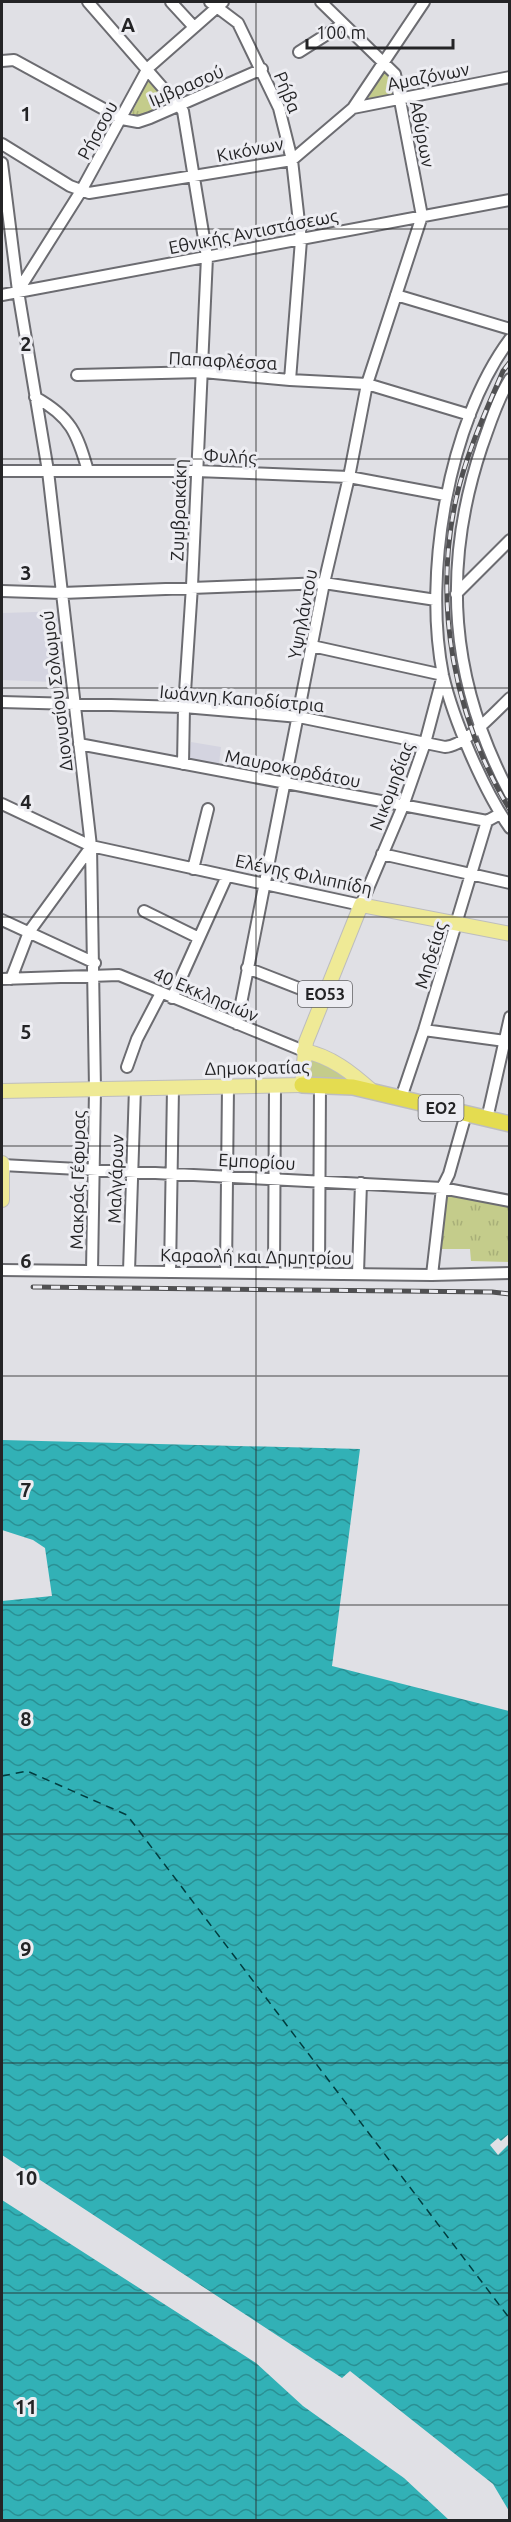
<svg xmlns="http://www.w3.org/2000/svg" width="511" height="2522" font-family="Ubuntu,sans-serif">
<defs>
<pattern id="park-tufts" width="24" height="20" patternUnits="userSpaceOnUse" patternTransform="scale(1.5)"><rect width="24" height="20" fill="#c4cc8b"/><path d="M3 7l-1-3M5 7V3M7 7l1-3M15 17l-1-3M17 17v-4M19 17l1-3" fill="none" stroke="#a8af78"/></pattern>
<pattern id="water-waves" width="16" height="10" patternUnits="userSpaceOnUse" patternTransform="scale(1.5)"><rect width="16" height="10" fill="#32b1b6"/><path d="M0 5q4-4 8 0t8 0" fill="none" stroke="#2a9094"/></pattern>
</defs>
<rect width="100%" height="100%" fill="#e0e0e5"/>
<path fill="#d4d4e0" d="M67,611L77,683L2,680V613Z
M191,742L221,747L219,764L188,760Z"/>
<path fill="#c4cc8b" d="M385,69L391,76L394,94L366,102Z
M309,1057L323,1061L362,1086L306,1081Z"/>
<path fill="url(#park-tufts)" d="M149,79L168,99V105L138,116L131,114Z
M447,1195L509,1206V1262L471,1261L470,1249H440Z"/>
<path fill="url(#water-waves)" d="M2,1440L360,1449L332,1666L509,1711L510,2133L501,2141L498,2138L490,2145L498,2155L509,2144V2511L493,2484L350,2371L342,2378L2,2155V1601L52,1596L45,1548L33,1540L2,1530Z
M2,2200L256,2363L303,2406L404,2478L449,2520H2Z"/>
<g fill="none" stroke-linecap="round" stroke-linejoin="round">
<path stroke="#023d3f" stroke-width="1.5" stroke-dasharray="8 6" stroke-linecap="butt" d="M2,1776L27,1771L127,1815L510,2319"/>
<defs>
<path id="minor" d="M88,2L183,111L207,257L192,586L184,707L183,764
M171,2L194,27
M210,2L238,23L279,108L292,160L301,240L290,380
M299,52L343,24
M2,61L14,60L122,119L138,122L150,118L262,69
M353,108L510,77
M2,144L70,186L89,193L292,160L353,108L424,2
M2,163L18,291L48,471L91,846L95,1089L92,1271
M18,291L81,191L148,68L223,2
M2,295L510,200
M396,295L510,329
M510,339C448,422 423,575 443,675C453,719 484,791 510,828
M77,375L203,372L290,380L367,384L470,415
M510,379C497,400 490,424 482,446C441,568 450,681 510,794
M35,397C71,417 77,433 88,471
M2,471H196L349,477L445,495
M2,591L62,593L324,583L436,600
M456,594L510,540
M2,702L184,707L299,717L445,747C465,746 495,712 510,698
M79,744L487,821L500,814
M2,804L91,846L361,905L403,806L425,743L443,675L312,646
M382,854L510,883
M193,869L208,809
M144,911L199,938
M2,920L95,963
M247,968L324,998
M2,979L119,975L304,1051
M11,979L29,932L91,847
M172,998L227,876
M237,1024L324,583L349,477L367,384L422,216L395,74L321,2
M424,1030L505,1041
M127,1067L137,1039L161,993
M401,1098L424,1030L487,821
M487,1119L510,1017
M2,1165L442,1188L510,1201
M2,1270L432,1275L510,1273
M129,1271L135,1088
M226,1271L228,1087
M274,1271L275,1086
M170,1272L173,1088
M319,1272L320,1085
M358,1273L361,1183
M432,1275L442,1188L449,1174L466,1114"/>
<path id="major" d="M304,1051C331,1056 352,1073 372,1091
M2,1091L302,1085L306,1042L361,905L510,934
M2,1163V1200"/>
<path id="highway" d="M302,1085L353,1087L510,1124"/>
</defs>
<use href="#minor" stroke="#6c6c71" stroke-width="14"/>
<use href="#major" stroke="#bdbdbe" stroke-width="16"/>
<use href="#highway" stroke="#bdbdbe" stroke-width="18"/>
<use href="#minor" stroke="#fff" stroke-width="10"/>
<use href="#major" stroke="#efea96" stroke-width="14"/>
<use href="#highway" stroke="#e4dc50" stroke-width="15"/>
<defs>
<path id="rail" d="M510,362L503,371C485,413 466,454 456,499C433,605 454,718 510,810
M33,1287L492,1292L510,1294"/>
</defs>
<use href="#rail" stroke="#505052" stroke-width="5"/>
<use href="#rail" stroke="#ededf2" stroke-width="3" stroke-dasharray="9" stroke-linecap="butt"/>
</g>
<path fill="none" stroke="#242426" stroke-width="1.5" stroke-opacity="0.55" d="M256,2V2520M2,229H510M2,459H510M2,688H510M2,917H510M2,1146H510M2,1376H510M2,1605H510M2,1834H510M2,2063H510M2,2293H510"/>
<g text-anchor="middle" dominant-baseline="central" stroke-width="6" stroke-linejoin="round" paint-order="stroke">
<g fill="#ededf2" stroke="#606063" stroke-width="1.5">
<rect x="298" y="981" width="54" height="26" rx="4.5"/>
<rect x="418.5" y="1095" width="45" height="26" rx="4.5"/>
</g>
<g font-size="16" font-weight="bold" fill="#242426">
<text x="325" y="994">ΕΟ53</text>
<text x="441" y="1108">ΕΟ2</text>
</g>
<g font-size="18" fill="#242426" stroke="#ededf2">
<text transform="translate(428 76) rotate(-11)">Αμαζόνων</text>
<text transform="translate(186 85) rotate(-23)">Ιμβρασού</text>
<text transform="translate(288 92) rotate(68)">Ρήβα</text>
<text transform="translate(97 130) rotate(-61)">Ρήσσου</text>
<text transform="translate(423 134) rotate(79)">Αθύρων</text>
<text transform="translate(250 149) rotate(-11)">Κικόνων</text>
<text transform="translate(253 231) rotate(-11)">Εθνικής Αντιστάσεως</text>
<text transform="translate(223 360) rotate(3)">Παπαφλέσσα</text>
<text transform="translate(230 456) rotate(2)">Φυλής</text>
<text transform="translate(178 510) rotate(-88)">Ζυμβρακάκη</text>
<text transform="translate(302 614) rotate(-79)">Υψηλάντου</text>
<text transform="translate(56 691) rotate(-97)">Διονυσίου Σολωμού</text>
<text transform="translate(242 698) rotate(5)">Ιωάννη Καποδίστρια</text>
<text transform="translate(293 768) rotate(11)">Μαυροκορδάτου</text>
<text transform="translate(391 786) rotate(-69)">Νικομηδίας</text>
<text transform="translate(304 874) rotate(12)">Ελένης Φιλιππίδη</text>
<text transform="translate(430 955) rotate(-73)">Μηδείας</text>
<text transform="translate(206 994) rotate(23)">40 Εκκλησιών</text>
<text transform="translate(257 1067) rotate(-1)">Δημοκρατίας</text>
<text transform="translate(257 1161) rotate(3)">Εμπορίου</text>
<text transform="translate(115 1179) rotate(-88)">Μαλγάρων</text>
<text transform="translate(77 1180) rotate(-89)">Μακράς Γέφυρας</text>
<text transform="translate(256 1256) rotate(1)">Καραολή και Δημητρίου</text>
</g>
</g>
<g font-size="20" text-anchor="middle" font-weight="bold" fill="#242426" stroke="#ededf2" stroke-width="6" stroke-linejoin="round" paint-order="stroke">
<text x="128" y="32">A</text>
<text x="26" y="121">1</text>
<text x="26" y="351">2</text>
<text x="26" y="580">3</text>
<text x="26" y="809">4</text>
<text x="26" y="1039">5</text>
<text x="26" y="1268">6</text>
<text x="26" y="1497">7</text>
<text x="26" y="1726">8</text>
<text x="26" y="1956">9</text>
<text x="26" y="2185">10</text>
<text x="26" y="2414">11</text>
</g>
<rect width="511" height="2522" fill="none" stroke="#242426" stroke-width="6"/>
<path d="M307 39v9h146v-9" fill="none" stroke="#242426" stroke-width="3"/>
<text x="316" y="39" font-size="18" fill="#242426" stroke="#ededf2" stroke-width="4.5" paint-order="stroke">100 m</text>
</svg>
